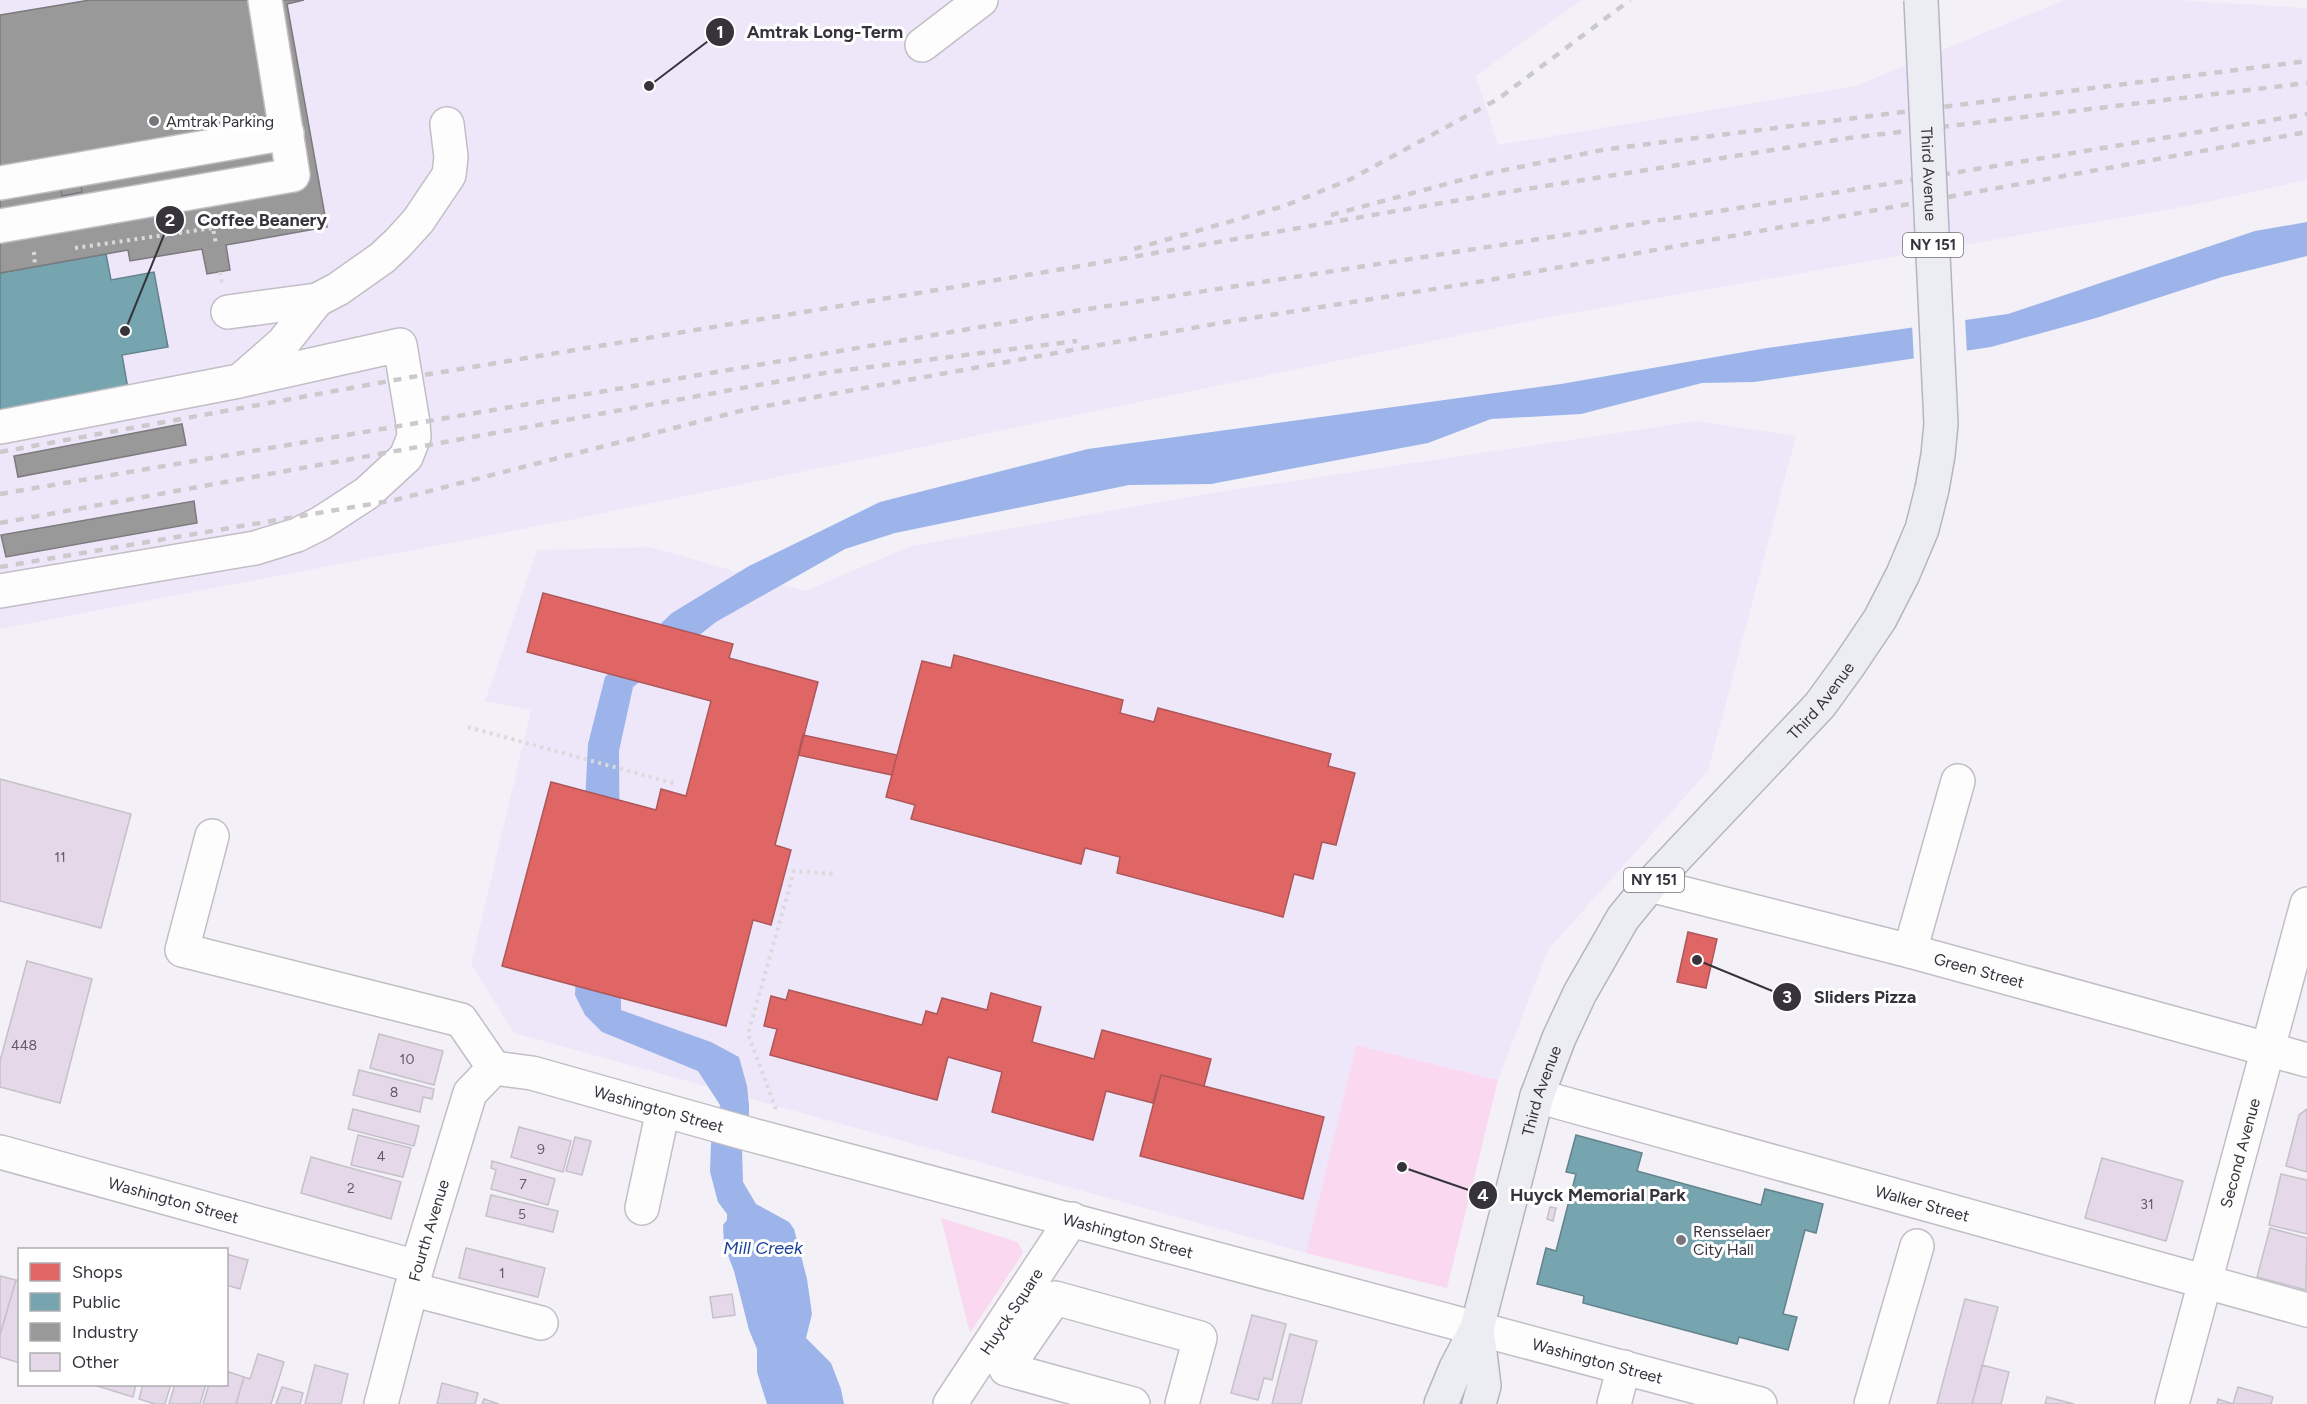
<svg xmlns="http://www.w3.org/2000/svg" width="2307" height="1404" font-family="Figtree,sans-serif">
<rect width="100%" height="100%" fill="#f3f0f8"/>
<path fill="#eee7fa" d="M0,0H1581L1476,76L1498,145L1855,86L2064,0H2178L2307,8V180L2188,206L1549,317L570,520L0,629Z
M1697,421L1796,436L1708,771L1548,950L1498,1080L1356,1045L1306,1253L514,1033L471,964L531,710L485,701L537,550L650,547L805,591L911,546L1205,494Z"/>
<path fill="#fad8f0" d="M1356,1045L1498,1080L1447,1288L1306,1253Z
M941,1218L1018,1242L1023,1253L970,1333Z"/>
<path fill="#9cb4e9" d="M2307,222V256L2222,277L2096,318L1991,347L1754,382L1702,383L1581,414L1491,419L1428,443L1211,484L1129,485L895,533L845,549L716,622L633,687L619,751L621,1010L711,1042L739,1057L747,1086L749,1105V1124L742,1150L743,1182L756,1204L789,1222L794,1229L807,1279L812,1314L806,1338L831,1363L841,1389L844,1404H767L757,1372V1349L749,1330L734,1271L724,1245L723,1225L727,1220V1214L718,1202L710,1172L711,1143L720,1105L698,1071L602,1032L585,1015L575,995L588,744L605,677L672,613L749,566L880,502L1088,449L1561,384L1767,348L2008,314L2255,231Z"/>
<path fill="#f3f0f8" d="M1965,317L1967,354L1914,362L1912,324Z"/>
<path fill="#e06666" stroke="#ad5759" stroke-width="1.5" d="M543,593L733,644L729,658L818,682L775,845L791,850L771,925L753,920L726,1026L502,966L551,782L656,810L661,789L686,796L711,701L527,652Z
M954,655L1123,700L1120,713L1154,722L1158,708L1331,754L1328,766L1355,773L1336,845L1322,842L1313,879L1294,874L1283,917L1117,873L1120,857L1085,848L1081,864L911,819L915,805L886,797L922,661L951,668Z
M803,735L897,755L892,775L798,755Z
M1688,932L1717,939L1706,988L1677,982Z
M789,990L922,1025L926,1011L937,1014L942,998L987,1010L991,993L1041,1007L1032,1042L1094,1059L1102,1030L1211,1059L1204,1086L1161,1075L1153,1103L1106,1091L1093,1140L992,1112L1002,1072L948,1057L937,1100L770,1055L777,1029L764,1026L771,996L786,1000Z
M1161,1075L1324,1117L1303,1199L1140,1156Z"/>
<path fill="#76a5af" stroke="#63838c" stroke-width="1.5" d="M106,254L111,280L154,272L168,347L122,355L128,389L0,412V273Z
M1576,1135L1642,1153L1637,1171L1761,1205L1765,1189L1823,1204L1816,1233L1805,1230L1783,1314L1797,1317L1788,1350L1739,1337L1737,1344L1583,1303L1584,1296L1537,1284L1546,1248L1556,1251L1576,1174L1566,1172Z"/>
<path fill="#999" stroke="#7b7a7d" stroke-width="1.5" d="M90,0H304L287,4L327,227L226,245L230,270L207,274L202,249L130,261L128,250L0,273V15Z
M81,186L82,192L62,196L61,190Z
M182,424L186,445L18,477L14,456Z
M194,501L197,523L6,557L1,535Z"/>
<path fill="#e5d8e9" stroke="#c5c1c8" stroke-width="1.5" d="M0,779L131,814L101,928L0,901Z
M27,961L92,979L60,1103L0,1087V1061Z
M379,1034L443,1051L434,1085L370,1068Z
M359,1070L434,1089L432,1099L423,1097L420,1112L353,1095Z
M353,1109L419,1126L414,1146L348,1129Z
M2307,1109V1172L2286,1166L2299,1115Z
M519,1127L571,1141L563,1172L511,1157Z
M358,1135L411,1148L403,1177L351,1165Z
M575,1137L591,1141L582,1175L566,1171Z
M311,1157L401,1182L391,1219L301,1193Z
M2102,1158L2183,1181L2166,1241L2085,1218Z
M492,1161L555,1179L548,1205L491,1189L496,1170L491,1168Z
M2281,1174L2307,1180V1234L2269,1225Z
M491,1195L558,1211L553,1232L486,1216Z
M1550,1207L1556,1208L1553,1221L1547,1219Z
M2270,1228L2307,1238L2306,1290L2257,1277Z
M466,1248L545,1268L538,1297L459,1278Z
M226,1254L248,1260L240,1289L226,1285Z
M0,1276L16,1280L0,1335Z
M16,1280L20,1281V1363L0,1357V1335Z
M732,1294L735,1315L713,1318L710,1297Z
M1965,1299L1998,1307L1972,1404H1937Z
M1252,1315L1286,1324L1272,1380L1264,1378L1258,1400L1231,1393Z
M1290,1334L1317,1341L1301,1404H1272Z
M258,1354L284,1362L271,1404H236L244,1377L250,1379Z
M315,1365L348,1374L341,1404H305Z
M1982,1365L2009,1372L2001,1404H1972Z
M226,1371L244,1377L236,1404H203L209,1384H226Z
M442,1383L478,1393L475,1404H437Z
M97,1384H136L133,1397L97,1386Z
M143,1384H171L165,1404H155L139,1399Z
M175,1384H206L200,1404H169Z
M282,1387L303,1393L300,1404H276Z
M2238,1387L2273,1397L2271,1404H2217L2218,1399L2233,1404Z
M2047,1397L2074,1404H2045Z
M484,1399L499,1404H482Z"/>
<g fill="none" stroke-linecap="round" stroke-linejoin="round">
<defs>
<g id="minor">
<path d="M922,45L981,0"/>
<path d="M0,183L287,133"/>
<path d="M0,226L293,175L265,0"/>
<path d="M228,312L317,300L338,289L382,258L398,243L418,221L449,175L451,157L447,124"/>
<path d="M243,378L283,343L317,300"/>
<path d="M0,427L239,381L400,345L413,423L414,437L406,457L367,493L321,523L297,535L255,548L0,591"/>
<path d="M212,836L182,950L461,1020L494,1068"/>
<path id="s1" d="M1650,885L1910,951L2307,1060"/>
<path d="M1910,951L1958,781"/>
<path id="s2" d="M494,1068L532,1073L752,1135L1760,1404"/>
<path id="s3" d="M1537,1096L2307,1310"/>
<path id="s4" d="M0,1152L417,1267"/>
<path d="M642,1208L663,1110"/>
<path d="M411,1289L541,1323"/>
<path id="s5" d="M381,1404L417,1267L470,1093L494,1068"/>
<path id="s6" d="M950,1404L1072,1219"/>
<path d="M1133,1404L1006,1369L1055,1298L1200,1338L1182,1404"/>
<path d="M1614,1404L1624,1367"/>
<path d="M1871,1404L1917,1246"/>
<path id="s7" d="M2172,1404L2307,904"/>
</g>
<g id="major">
<path d="M1477,1328L1484,1386L1479,1404"/>
<path id="s8" d="M1441,1404L1456,1368L1477,1328L1537,1096L1559,1038L1580,993L1623,918L1650,885L1820,705L1849,665L1880,619L1903,574L1922,529L1932,489"/>
</g>
</defs>
<use href="#minor" stroke="#c1bec5" stroke-width="36"/>
<use href="#major" stroke="#b5b4c3" stroke-width="36"/>
<path stroke="#dad9db" stroke-width="4" stroke-dasharray="3 4.5" stroke-linecap="butt" d="M75,248L213,228L216,244
M34,252L35,266
M220,272L222,283
M468,727L676,784
M776,1109L748,1034L794,871L837,874"/>
<use href="#minor" stroke="#fdfdfe" stroke-width="33"/>
<use href="#major" stroke="#ececf3" stroke-width="33"/>
<path stroke="#cac9cc" stroke-width="4.5" stroke-dasharray="8 8" stroke-linecap="butt" d="M1331,215L1476,176L1602,150L2307,61
M1134,249L1284,206L1349,180L1498,99L1630,0
M0,452L406,378L1069,268L1488,195L1849,138L2307,83
M0,494L1063,313L1803,198L2307,114
M0,523L830,372L1077,341
M0,567L395,500L744,410L1220,323L1478,282L2307,132"/>
<defs>
<g id="major-bridge">
<path id="s9" d="M1921,0L1941,424L1938,455L1932,489"/>
</g>
</defs>
<use href="#major-bridge" stroke="#b5b4c3" stroke-width="36" stroke-linecap="butt"/>
<use href="#major-bridge" stroke="#ececf3" stroke-width="33"/>
</g>
<g fill="#78757d" stroke="#fff" stroke-width="2">
<circle cx="154" cy="121" r="6"/>
<circle cx="1681" cy="1240" r="6"/>
</g>
<g text-anchor="middle" dominant-baseline="central" stroke-width="6" stroke-linejoin="round" paint-order="stroke">
<g font-size="14" fill="#625c66">
<text x="60" y="857">11</text>
<text x="24" y="1045">448</text>
<text x="407" y="1059">10</text>
<text x="394" y="1092">8</text>
<text x="541" y="1149">9</text>
<text x="381" y="1156">4</text>
<text x="523" y="1184">7</text>
<text x="351" y="1188">2</text>
<text x="2147" y="1204">31</text>
<text x="522" y="1214">5</text>
<text x="502" y="1273">1</text>
</g>
<g fill="#fff" stroke="#727076" stroke-width="1.5">
<rect x="1903" y="233" width="60" height="24" rx="4.5"/>
<rect x="1624" y="868" width="60" height="24" rx="4.5"/>
</g>
<g font-size="15" font-weight="bold" fill="#36333b">
<text x="1933" y="245">NY 151</text>
<text x="1654" y="880">NY 151</text>
</g>
<g font-size="16" fill="#36333b" stroke="#fff" text-anchor="start">
<text x="166" y="121">Amtrak Parking</text>
<text x="1693" y="1231">Rensselaer<tspan x="1693" dy="18">City Hall</tspan></text>
</g>
<g font-size="16" fill="#36333b" stroke="#fff">
<text stroke="none"><textPath href="#s9" startOffset="174">Third Avenue</textPath></text>
<text stroke="none"><textPath href="#s8" startOffset="816">Third Avenue</textPath></text>
<text stroke="none"><textPath href="#s1" startOffset="340">Green Street</textPath></text>
<text stroke="none"><textPath href="#s8" startOffset="330">Third Avenue</textPath></text>
<text stroke="none"><textPath href="#s2" startOffset="170">Washington Street</textPath></text>
<text stroke="none"><textPath href="#s7" startOffset="260">Second Avenue</textPath></text>
<text stroke="none"><textPath href="#s4" startOffset="180">Washington Street</textPath></text>
<text stroke="none"><textPath href="#s3" startOffset="400">Walker Street</textPath></text>
<text stroke="none"><textPath href="#s5" startOffset="180">Fourth Avenue</textPath></text>
<text stroke="none"><textPath href="#s2" startOffset="656">Washington Street</textPath></text>
<text stroke="none"><textPath href="#s6" startOffset="111">Huyck Square</textPath></text>
<text stroke="none"><textPath href="#s2" startOffset="1142">Washington Street</textPath></text>
</g>
<g font-size="18" font-style="italic" fill="#1b4095" stroke="#fff">
<text x="763" y="1248">Mill Creek</text>
</g>
</g>
<path fill="none" stroke="#36333b" stroke-width="2" d="M649 86L720 32M125 331L170 220M1697 960L1787 997M1402 1167L1483 1195"/>
<g fill="#36333b" stroke="#fff" stroke-width="2">
<circle cx="649" cy="86" r="6"/>
<circle cx="125" cy="331" r="6"/>
<circle cx="1697" cy="960" r="6"/>
<circle cx="1402" cy="1167" r="6"/>
<circle cx="720" cy="32" r="15"/>
<circle cx="170" cy="220" r="15"/>
<circle cx="1787" cy="997" r="15"/>
<circle cx="1483" cy="1195" r="15"/>
</g>
<g font-size="18" text-anchor="middle" font-weight="bold" fill="#fff">
<text x="720" y="38">1</text>
<text x="170" y="226">2</text>
<text x="1787" y="1003">3</text>
<text x="1483" y="1201">4</text>
</g>
<g font-size="18" text-anchor="middle" font-weight="bold" fill="#36333b" stroke="#fff" stroke-width="6" stroke-linejoin="round" paint-order="stroke">
<text x="825" y="38">Amtrak Long-Term</text>
<text x="262" y="226">Coffee Beanery</text>
<text x="1865" y="1003">Sliders Pizza</text>
<text x="1598" y="1201">Huyck Memorial Park</text>
</g>
<rect x="18" y="1248" width="210" height="138" fill="#ffffff" stroke="#afadb1" stroke-width="1.5"/>
<rect x="30" y="1263" width="30" height="18" fill="#e06666" stroke="#afadb1" stroke-width="1.5"/>
<text x="72" y="1278" font-size="18" fill="#36333b">Shops</text>
<rect x="30" y="1293" width="30" height="18" fill="#76a5af" stroke="#afadb1" stroke-width="1.5"/>
<text x="72" y="1308" font-size="18" fill="#36333b">Public</text>
<rect x="30" y="1323" width="30" height="18" fill="#999999" stroke="#afadb1" stroke-width="1.5"/>
<text x="72" y="1338" font-size="18" fill="#36333b">Industry</text>
<rect x="30" y="1353" width="30" height="18" fill="#e5d8e9" stroke="#afadb1" stroke-width="1.5"/>
<text x="72" y="1368" font-size="18" fill="#36333b">Other</text>
</svg>
